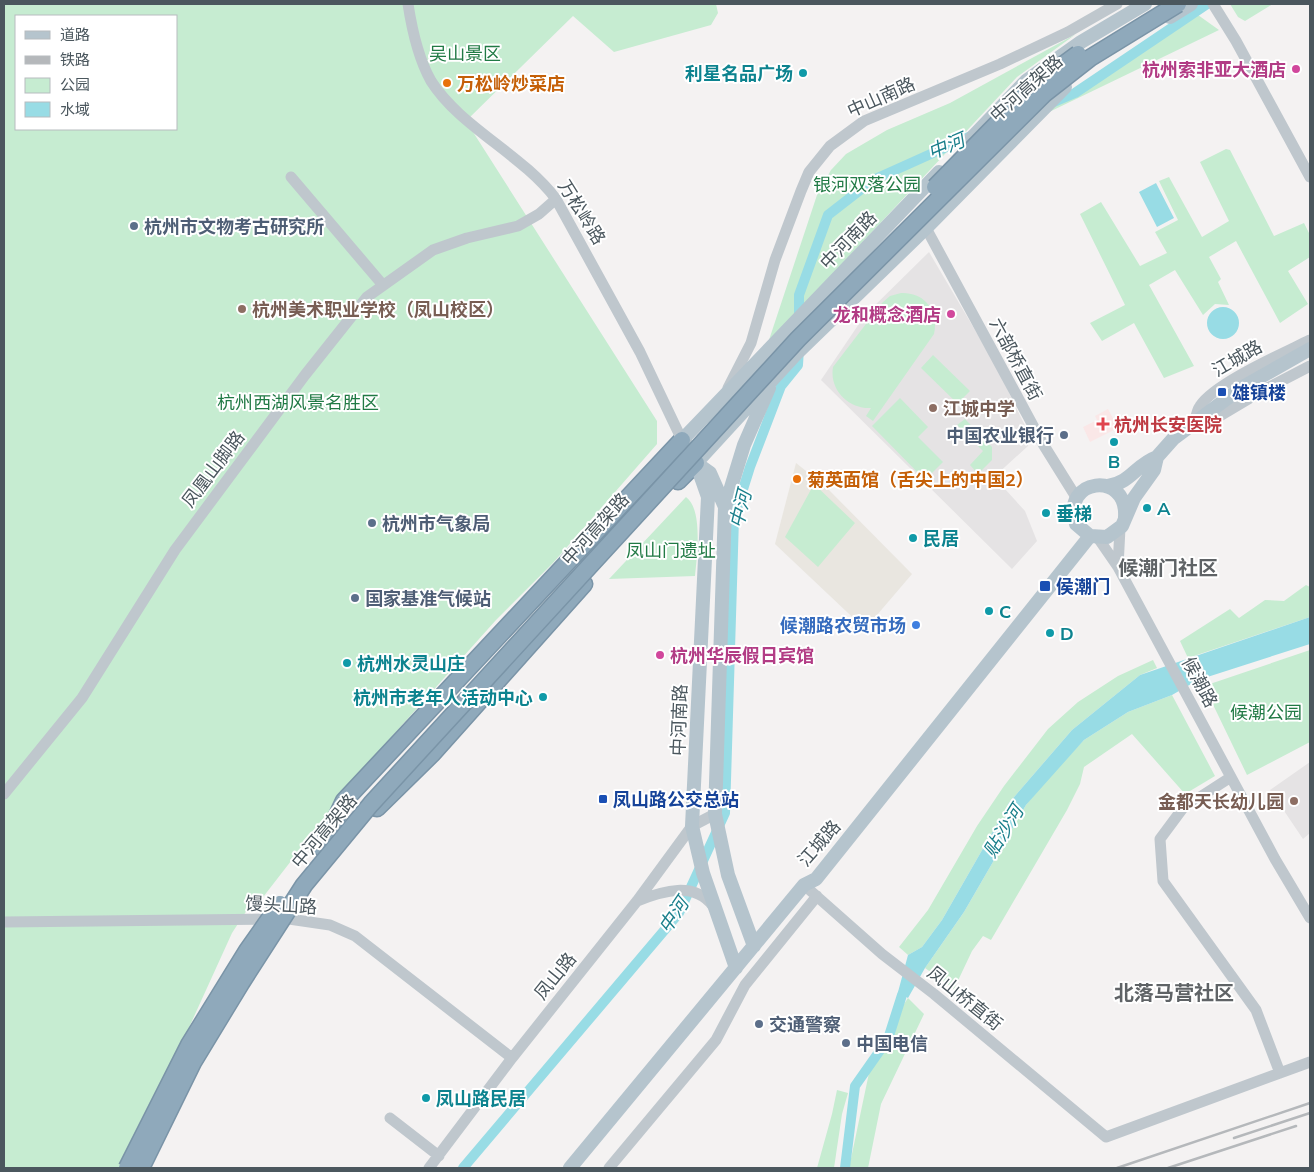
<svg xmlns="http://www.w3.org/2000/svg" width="1314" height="1172" font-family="Mulish,'Noto Sans SC',sans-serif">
<rect width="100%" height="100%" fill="#f4f2f2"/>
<path fill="#e9e6e0" d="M796,463L826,487L912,574L865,629L775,544Z"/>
<path fill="#e5e3e4" d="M929,252L995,364L1030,436L1028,446L994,477L1025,511L1037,541L1012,569L821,380L865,315Z
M1310,762V833L1303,839L1270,790Z"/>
<path fill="#fae7e7" d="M1108,409L1118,428L1090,442L1083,427L1097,420L1095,416Z"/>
<path fill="#c6ecd1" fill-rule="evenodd" d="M4,4H716L718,13L711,25L614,52L573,16L466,121L657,421V444L553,563L496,620L360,772L253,910H247L232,933L125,1168H4ZM16,16H176V129H16Z
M1230,4H1273L1245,21L1238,17Z
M1198,15L1219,30L1045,114L1047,111L1099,82L1182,23Z
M1076,34L1017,77L768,343L817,195L831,170L846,154L887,130L950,103Z
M1226,149L1230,150L1274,236L1304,223L1310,235V257L1288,271L1308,304L1280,323L1236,241L1209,257L1221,279L1218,282L1229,305L1215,304L1203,315L1175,270L1149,285L1194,366L1164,378L1134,323L1102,341L1090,323L1125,305L1080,214L1101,202L1140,266L1167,253L1155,232L1178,220L1159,181L1169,177L1202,237L1229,221L1200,162Z
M901,293C925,292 939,311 934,334L873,421L866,416L871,408C849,409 829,390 833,367L882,303L890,296Z
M933,355L970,391L963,398L964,403L960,406L921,368Z
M900,398L928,427L918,437L943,462L925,480L872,426Z
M965,419L992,447V460L978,474L970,465L983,451L957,425Z
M814,484L855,523L818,567L785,537Z
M686,497C703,509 697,556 695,576L609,579Z
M1306,585L1310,587V617L1188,658L1180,641L1230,609L1239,618L1265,600L1284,601Z
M1310,650V742L1247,775L1204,686Z
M1153,660L1157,668L1140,675L1072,730L1008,804L1005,818L997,824L942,920L922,947L908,955L899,947L928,910L977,826L1004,786L1048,729L1078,702L1118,676Z
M1172,695L1215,776L1185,794L1132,734L1084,767L1080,784L1067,810L991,940L983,936L972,951L954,989L925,968L964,912L1026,805L1045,781L1084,740L1128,712Z
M908,998L924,1014L881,1104L868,1168H849L869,1073L891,1038L900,1010Z
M837,1090L848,1093L842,1114L834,1168H817L832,1114Z"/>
<path fill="#98dce5" d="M1156,183L1174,218L1157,227L1139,192Z
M1207 323a16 16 0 1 1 32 0a16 16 0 1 1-32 0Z
M1310,617V644L1198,680L1172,695L1128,712L1084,740L1026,805L964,912L925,968L908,998L898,992L908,955L922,947L942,920L997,824L1005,818L1008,804L1072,730L1140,675Z"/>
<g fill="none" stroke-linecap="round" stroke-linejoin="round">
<path stroke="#98dce5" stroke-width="10" d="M1054,102L1075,93L1207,4
M799,321V295L828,215L873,180L973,135
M463,1168L679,913L725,813L734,518L750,467L781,386L798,365L799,348
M845,1168L855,1086L888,1039L902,995L910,983"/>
<defs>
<path id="highway" d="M678,481L696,463
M377,808L433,753L584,584
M322,848L344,801L682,440"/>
</defs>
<use href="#highway" stroke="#7a94a7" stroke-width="19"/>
<path stroke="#bfc7cd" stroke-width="11" d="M408,4C412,30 418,58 431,81C460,127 522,154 556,199L640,352L682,440
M1213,4L1236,41L1310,177
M291,177L382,284
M926,228L1043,444L1076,497
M1310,340C1284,353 1215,383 1200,406C1197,410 1196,416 1195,421L1213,420L1260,392L1310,366
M728,388L751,343L775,260L801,191L809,172L830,146L864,121L1000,64L1068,32L1117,4
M1098,538L1118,567L1120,528
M1118,567L1275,859L1310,918
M1231,777L1183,808L1160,839L1163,881L1256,1010L1280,1073
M4,794L82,698L175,550L305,375L367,297L433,250L467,238L518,226L539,214L556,199
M804,885L882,954L934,994L1106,1137L1310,1062
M637,901C663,891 694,881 713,906
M4,922L289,919L330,925L355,936L512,1058
M390,1118L439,1156
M429,1168L512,1058L637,901L692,826L715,814
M609,1168L716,1040L745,985L817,896"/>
<path stroke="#b5c4cd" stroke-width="14" d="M1170,17L1191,4
M964,146L1026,81L1081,42L1145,4
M696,463L795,355L926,228L1065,87
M696,463L708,497L692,826L703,873L736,968
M1108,486C1132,482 1135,465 1157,457
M725,507L710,473L696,463L682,440L939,172
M1125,517C1128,470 1060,478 1076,524L1090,536L1107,537L1122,526L1134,498L1154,470L1157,457L1173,439L1241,388L1310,349
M754,946L728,875L715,814L725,507L744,445L769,388
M570,1168L804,885L816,879L1090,536"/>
<use href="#highway" stroke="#8fa9bb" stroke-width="16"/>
<path stroke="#b5b8bb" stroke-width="2.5" d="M1234,1138L1310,1113
M1117,1168L1310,1103
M1168,1168L1296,1126"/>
<defs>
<path id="highway-bridge" d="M935,187L1033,87L1078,54
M127,1168L189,1045L247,951L280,904
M141,1168L193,1062L241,983L304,885L371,804L798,339L1044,94L1090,58L1178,4"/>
</defs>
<use href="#highway-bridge" stroke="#7a94a7" stroke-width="19" stroke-linecap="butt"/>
<use href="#highway-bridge" stroke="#8fa9bb" stroke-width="16"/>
</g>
<g fill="#d1479c" stroke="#fff" stroke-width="2">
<circle cx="1296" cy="69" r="5"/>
<circle cx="951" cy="314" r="5"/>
<circle cx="660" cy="655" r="5"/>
</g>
<g fill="#0f9aa8" stroke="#fff" stroke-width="2">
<circle cx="803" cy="73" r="5"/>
<circle cx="1114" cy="442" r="5"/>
<circle cx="1147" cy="508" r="5"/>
<circle cx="1046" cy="513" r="5"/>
<circle cx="913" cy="538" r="5"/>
<circle cx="989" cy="611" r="5"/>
<circle cx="1050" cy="633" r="5"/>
<circle cx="347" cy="663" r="5"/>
<circle cx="543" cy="697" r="5"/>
<circle cx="426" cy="1098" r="5"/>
</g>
<g fill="#e8710a" stroke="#fff" stroke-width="2">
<circle cx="447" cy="83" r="5"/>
<circle cx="797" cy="479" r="5"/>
</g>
<g fill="#5c6f8a" stroke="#fff" stroke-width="2">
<circle cx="134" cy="226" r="5"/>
<circle cx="1064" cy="435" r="5"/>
<circle cx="372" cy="523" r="5"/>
<circle cx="355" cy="598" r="5"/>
<circle cx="759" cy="1024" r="5"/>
<circle cx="846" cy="1043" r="5"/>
</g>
<g fill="#8d6e63" stroke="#fff" stroke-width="2">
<circle cx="242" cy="309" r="5"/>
<circle cx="933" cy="408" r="5"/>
<circle cx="1294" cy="801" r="5"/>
</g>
<g fill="#1a4fb4" stroke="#fff" stroke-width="2">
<rect x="1217" y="387" width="10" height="10" rx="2.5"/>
<rect x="1039" y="580" width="12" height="12" rx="2.5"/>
<rect x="598" y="794" width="10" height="10" rx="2.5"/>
</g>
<path fill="#e0444e" stroke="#fff" stroke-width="2" d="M1100.5 416.5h5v5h5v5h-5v5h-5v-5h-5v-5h5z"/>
<circle fill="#3f7fe0" stroke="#fff" stroke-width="2" cx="916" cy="625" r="5"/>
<g text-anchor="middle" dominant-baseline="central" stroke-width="4" stroke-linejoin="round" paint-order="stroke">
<g font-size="18" fill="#217a45" stroke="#fff">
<text x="465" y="53">吴山景区</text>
<text x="867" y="184">银河双落公园</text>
<text x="298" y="402">杭州西湖风景名胜区</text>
<text x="671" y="550">凤山门遗址</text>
<text x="1266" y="712">候潮公园</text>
</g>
<g font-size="18" font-weight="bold" fill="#b23c85" stroke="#fff" text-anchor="end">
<text x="1286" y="69">杭州索非亚大酒店</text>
<text x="941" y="314">龙和概念酒店</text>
<text x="670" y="655" text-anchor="start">杭州华辰假日宾馆</text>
</g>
<g font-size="18" font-weight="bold" fill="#0d838f" stroke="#fff" text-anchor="start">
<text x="793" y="73" text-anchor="end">利星名品广场</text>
<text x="1114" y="461" text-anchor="middle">B</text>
<text x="1157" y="508">A</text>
<text x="1056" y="513">垂梯</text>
<text x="923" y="538">民居</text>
<text x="999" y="611">C</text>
<text x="1060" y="633">D</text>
<text x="357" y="663">杭州水灵山庄</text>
<text x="533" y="697" text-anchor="end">杭州市老年人活动中心</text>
<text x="436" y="1098">凤山路民居</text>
</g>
<g font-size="18" font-weight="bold" fill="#c56008" stroke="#fff" text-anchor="start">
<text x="457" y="83">万松岭炒菜店</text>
<text x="807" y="479">菊英面馆（舌尖上的中国2）</text>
</g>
<g font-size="18" fill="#4b575e" stroke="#fff">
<text transform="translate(1026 88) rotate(-42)">中河高架路</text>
<text transform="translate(881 97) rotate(-24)">中山南路</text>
<text transform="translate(582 212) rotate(58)">万松岭路</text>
<text transform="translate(848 240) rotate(-46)">中河南路</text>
<text transform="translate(1237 358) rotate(-30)">江城路</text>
<text transform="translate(1016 359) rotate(62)">六部桥直街</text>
<text transform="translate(213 469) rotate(-53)">凤凰山脚路</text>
<text transform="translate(595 529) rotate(-48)">中河高架路</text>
<text transform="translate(1200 682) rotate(62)">候潮路</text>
<text transform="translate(679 720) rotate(-88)">中河南路</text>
<text transform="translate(324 831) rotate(-50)">中河高架路</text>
<text transform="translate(819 843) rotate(-49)">江城路</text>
<text transform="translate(281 905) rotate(3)">馒头山路</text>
<text transform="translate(555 976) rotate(-51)">凤山路</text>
<text transform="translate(965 998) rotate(39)">凤山桥直街</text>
</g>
<g font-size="18" font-weight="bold" fill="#4e5e75" stroke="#fff" text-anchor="start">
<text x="144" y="226">杭州市文物考古研究所</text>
<text x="1054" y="435" text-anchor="end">中国农业银行</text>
<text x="382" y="523">杭州市气象局</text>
<text x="365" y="598">国家基准气候站</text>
<text x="769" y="1024">交通警察</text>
<text x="856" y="1043">中国电信</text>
</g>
<g font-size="18" font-weight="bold" fill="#785e54" stroke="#fff" text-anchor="start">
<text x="252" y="309">杭州美术职业学校（凤山校区）</text>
<text x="943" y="408">江城中学</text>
<text x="1284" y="801" text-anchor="end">金都天长幼儿园</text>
</g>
<g font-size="18" font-weight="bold" fill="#164399" stroke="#fff" text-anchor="start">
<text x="1232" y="392">雄镇楼</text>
<text x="1056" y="586">侯潮门</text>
<text x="613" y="799">凤山路公交总站</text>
</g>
<g font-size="18" font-weight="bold" fill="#be3a42" stroke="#fff" text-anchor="start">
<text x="1114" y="424">杭州长安医院</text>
</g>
<g font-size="18" font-weight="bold" fill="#366cbe" stroke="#fff" text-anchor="end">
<text x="906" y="625">候潮路农贸市场</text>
</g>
<g font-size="19" font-style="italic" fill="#1a7f8b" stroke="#fff">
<text transform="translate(946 146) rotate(-23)">中河</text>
<text transform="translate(740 509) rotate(-76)">中河</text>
<text transform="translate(1003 831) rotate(-58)">贴沙河</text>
<text transform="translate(673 915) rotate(-56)">中河</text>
</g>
<g font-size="20" font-weight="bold" fill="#5f6366" stroke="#fff">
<text x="1168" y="567">候潮门社区</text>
<text x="1174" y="992">北落马营社区</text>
</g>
</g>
<rect width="1314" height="1172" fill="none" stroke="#4b575e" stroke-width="10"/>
<rect x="15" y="15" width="162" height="115" fill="#ffffff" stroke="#b7bcbf"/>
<rect x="25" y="31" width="25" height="8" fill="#b5c4cd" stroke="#b7bcbf"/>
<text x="60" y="40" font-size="15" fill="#4b575e">道路</text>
<rect x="25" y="56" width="25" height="8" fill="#b5b8bb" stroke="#b7bcbf"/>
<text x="60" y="65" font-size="15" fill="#4b575e">铁路</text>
<rect x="25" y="78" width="25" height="15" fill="#c6ecd1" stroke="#b7bcbf"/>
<text x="60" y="90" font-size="15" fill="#4b575e">公园</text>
<rect x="25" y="102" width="25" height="15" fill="#98dce5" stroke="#b7bcbf"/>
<text x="60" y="115" font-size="15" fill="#4b575e">水域</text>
</svg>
